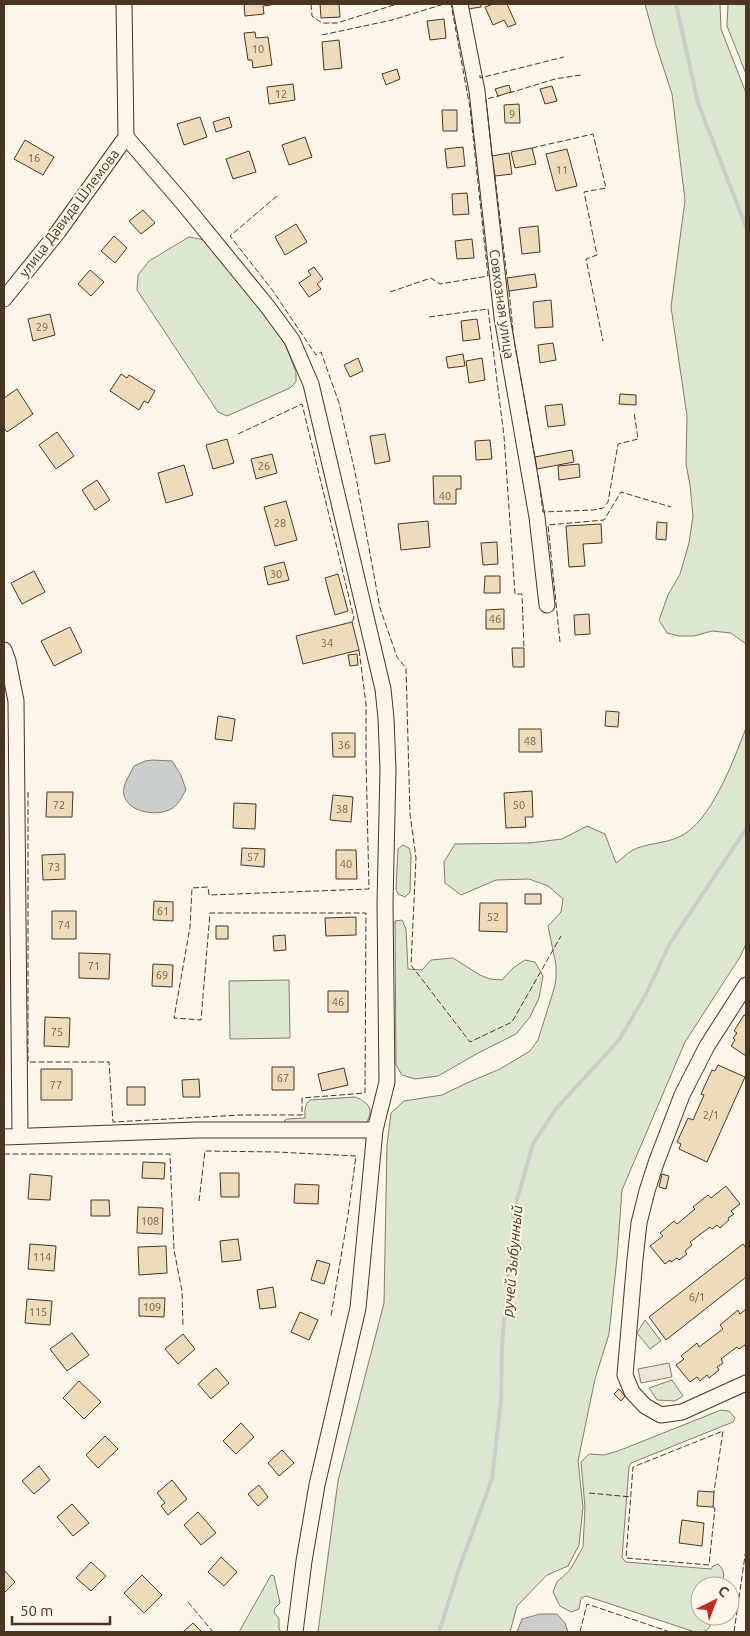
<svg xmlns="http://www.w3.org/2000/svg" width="750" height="1636" font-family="Ubuntu,sans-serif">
<rect width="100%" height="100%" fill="#fbf6e9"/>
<path fill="#dce7d0" stroke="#887966" d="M645,4H720L721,29L746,93V644L731,633L712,631L694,636H679L667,633L659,620L668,595L680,574L689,543L693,516L690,485L686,464L687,416L671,307L685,200L672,94L656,45Z
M728,4H746V74L727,26Z
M189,237L205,240L261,311L285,344L296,372V382L290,388L227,416L218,412L137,290L138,275L149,261Z
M746,728V944L740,957L685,1042L622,1190L617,1258L609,1334L595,1379L578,1461L583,1507L579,1545L568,1566L547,1575L517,1606L510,1632H318L338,1481L384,1303L387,1145L391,1113L404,1101L442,1095L469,1082L500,1069L530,1051L538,1040L554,989L556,979V965L548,926L561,912L563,899L548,886L529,879L496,880L461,895L445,883L444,862L455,844L529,843L562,839L587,826L605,834L616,863C621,860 625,855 631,851C645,843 664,844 679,837C711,823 734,759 746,728Z
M403,845L409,848L411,855L410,892L405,897L398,894L396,889L398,849Z
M402,920L406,929L408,969L422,970L431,960L453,958L480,975L490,979L502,980L513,968L525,960L535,962L543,976L539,998L530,1017L516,1034L480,1052L438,1076L415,1079L402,1075L396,1065L395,921Z
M289,980L290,1038L230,1039L229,981Z
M355,1097C371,1103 374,1111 365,1125L289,1126L284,1121L287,1119L305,1118C305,1112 304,1104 310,1100Z
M645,1320L661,1341L650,1349L637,1333Z
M672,1380L683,1396L675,1401L657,1400L649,1388Z
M721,1410L729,1411L735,1418L733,1422L631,1463L629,1467L622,1558L626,1562L711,1569L713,1566L718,1564C726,1571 724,1577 721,1586H700V1616H713C709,1629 710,1632 695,1632L586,1596L581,1598L579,1609L571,1612L560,1606L553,1592L557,1582L570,1570L583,1547L585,1507L581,1462L589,1454L604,1455L618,1451Z
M271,1575L274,1576L280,1603L275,1608L274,1612L279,1619V1629L281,1632H239Z"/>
<path fill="#ede7d9" stroke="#887966" d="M669,1363L672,1377L641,1383L638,1369Z"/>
<path fill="#c9cecd" stroke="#887966" d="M153,760L172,761L181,775L186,790C182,796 178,806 171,809C156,818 119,811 124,787C126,780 131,772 134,766L145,761Z
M540,1614H557L565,1623L568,1632H517L522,1619Z"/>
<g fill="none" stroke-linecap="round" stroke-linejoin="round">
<path stroke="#c9cecd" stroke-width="4" d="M676,4L698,103L746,227
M439,1632L460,1566L492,1479L501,1400L502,1345L514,1210L533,1144L555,1110L619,1040L646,994L670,943L746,829"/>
</g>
<path fill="#ecdcbc" stroke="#4a3520" d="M244,4H271V5L263,6L264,14L245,16Z
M320,4H339L340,17L321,18Z
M467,4H481V7L468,9Z
M493,4H507L516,24L508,27L504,20L493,25L485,7Z
M444,19L446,38L430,40L427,21Z
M255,32L256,38L268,37L272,65L253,68L252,60H248L244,33Z
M339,40L342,68L324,70L322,42Z
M397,69L400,79L386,85L382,74Z
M293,84L295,100L269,104L267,87Z
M509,85L511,92L498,96L495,89Z
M552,86L557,101L545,104L540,89Z
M519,104L520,123H505L504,105Z
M442,110H457V131H443Z
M200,117L207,137L184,145L177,124Z
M229,117L232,127L216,132L213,122Z
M305,137L312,157L289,165L282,145Z
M25,140L54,157L43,175L14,159Z
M463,147L465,166L447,168L445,149Z
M532,148L536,164L515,168L511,152Z
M567,149L577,186L556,191L546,154Z
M249,151L256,172L233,179L226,159Z
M509,153L512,174L495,176L492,156Z
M467,193L469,214L453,215L452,194Z
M143,210L155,223L141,234L129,221Z
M296,224L307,242L285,255L275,237Z
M538,226L540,252L522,254L519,228Z
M114,236L127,248L115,263L101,251Z
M472,239L474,258L457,259L455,241Z
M314,267L323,279L317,284L321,289L309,297L299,283L311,275L308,271Z
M90,270L104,282L91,296L78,284Z
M535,274L537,287L509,291L507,278Z
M551,300L553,327L535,328L533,302Z
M50,314L55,335L33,341L28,319Z
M477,319L480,339L463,341L461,321Z
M553,343L556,360L540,363L538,345Z
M463,354L465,366L448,368L446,357Z
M358,358L363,371L350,377L344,365Z
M482,358L485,380L469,383L466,361Z
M121,374L127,378L129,375L155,391L148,403L144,401L139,410L110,391Z
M17,389L33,414L7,432L4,428V398Z
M620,394L636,395V405L619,404Z
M562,404L565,425L548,427L545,406Z
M57,432L74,456L56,469L39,445Z
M385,434L390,461L375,464L370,436Z
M227,439L234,463L213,469L206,445Z
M490,440L492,459L476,460L475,441Z
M572,450L574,462L537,469L535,457Z
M272,454L277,473L256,479L251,459Z
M579,464L580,477L559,480L558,466Z
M184,465L193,495L166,503L158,473Z
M433,476H461V489H456V504H434Z
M97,480L110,500L95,510L82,490Z
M286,501L297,540L275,546L264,507Z
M428,521L430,547L401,550L398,524Z
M657,522L667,523L666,540L656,539Z
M601,524L602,543L583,544L585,566L569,567L566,526Z
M497,542L498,564L483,565L481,543Z
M284,562L289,580L268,585L264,567Z
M34,571L45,592L22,604L11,583Z
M338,574L348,611L335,615L325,578Z
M485,576H500V593H484Z
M504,609V629H486V610Z
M589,614L590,634L575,635L574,615Z
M352,622L359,650L303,664L296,636Z
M70,627L82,652L54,666L41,641Z
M512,648H524V667H513Z
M357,654L358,665L350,666L348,655Z
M606,711L619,712L618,727L605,726Z
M218,716L235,719L232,741L215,739Z
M519,729H541L542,752H519Z
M332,733H355V757H333Z
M532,791L533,817H525L526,827L506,828L504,793Z
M47,792H73L72,817H46Z
M333,795L353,797L351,822L330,820Z
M234,803L256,804L255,829L233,828Z
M242,848L265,849L264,867L241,865Z
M336,850H356L357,879H336Z
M65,854V879L43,880L42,855Z
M525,894H541V904H525Z
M154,901L173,902V921L153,920Z
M480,903H507V932L479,931Z
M52,911H76V939H52Z
M356,917V935L326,936L325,918Z
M216,926H228V939H216Z
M285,935L286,950L274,951L273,936Z
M79,953L110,954L109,979L79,978Z
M153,964L173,965L172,987L152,986Z
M328,991H348V1012H328Z
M744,1015L746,1016V1056L731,1046L735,1040L733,1038L737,1033L734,1031Z
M45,1017L70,1018L69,1047L44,1046Z
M718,1065L745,1077L707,1162L679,1149L681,1144L677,1142L688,1118L693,1120L704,1095L701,1094L712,1070L715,1071Z
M272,1067H294V1090H272Z
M344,1068L348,1085L322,1091L318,1074Z
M41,1069H72V1100H41Z
M199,1079L200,1097H183L182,1080Z
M127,1087H145V1105H127Z
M143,1162L165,1163L164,1179L142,1178Z
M220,1173H239V1197H221Z
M30,1174L52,1176L50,1200L28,1199Z
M662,1174L669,1176L666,1189L659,1187Z
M295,1184L319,1185L318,1204L294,1203Z
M726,1186L740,1204L731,1211L734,1214L728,1218L729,1220L720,1228L717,1225L712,1229L710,1227L690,1242L692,1245L685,1251L687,1254L679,1260L677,1258L671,1262L670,1260L665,1264L650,1246L663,1236L660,1233L674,1221L677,1224L695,1209L693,1207L708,1195L711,1198Z
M91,1200H109L110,1216H91Z
M138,1207L163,1208L162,1234L137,1233Z
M238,1239L241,1260L222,1262L220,1241Z
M30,1244L56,1246L54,1271L28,1269Z
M743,1244L746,1248V1277L666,1340L649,1317Z
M166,1246L167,1273L139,1275L138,1247Z
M317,1260L330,1264L324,1284L311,1280Z
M273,1287L276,1307L260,1309L257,1290Z
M139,1298H165L164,1317L139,1316Z
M27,1299L52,1301L50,1325L25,1323Z
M746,1309V1347L745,1345L739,1349L737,1347L721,1359L723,1363L717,1367L719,1370L709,1378L707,1375L700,1381L697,1377L690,1382L676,1365L684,1359L681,1356L697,1343L699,1347L723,1329L720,1325L738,1310L740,1314Z
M300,1312L318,1320L309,1340L291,1332Z
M72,1333L89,1355L67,1371L50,1349Z
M183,1334L195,1349L178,1364L165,1349Z
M216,1368L229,1383L211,1399L198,1384Z
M79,1381L101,1402L84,1419L63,1398Z
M619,1389L625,1396L621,1401L614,1394Z
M241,1423L254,1437L236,1454L223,1441Z
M105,1436L118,1449L98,1468L86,1455Z
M282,1450L294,1463L279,1476L268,1463Z
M39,1466L50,1480L34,1494L22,1481Z
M172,1480L187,1499L168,1515L161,1506L165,1503L157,1493Z
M259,1485L268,1497L258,1506L248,1494Z
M698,1491L714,1492L713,1507L697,1506Z
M72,1504L89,1523L73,1536L57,1517Z
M198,1512L216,1533L201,1545L184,1525Z
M682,1520L704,1523L702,1546L679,1543Z
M221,1557L237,1572L224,1586L208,1572Z
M91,1562L106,1576L91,1591L76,1578Z
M4,1570L15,1582L4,1593Z
M142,1575L162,1595L144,1613L124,1593Z
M193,1623L202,1632H183Z"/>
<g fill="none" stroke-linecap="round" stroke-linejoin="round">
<defs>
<path id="minor" d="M460,4L477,91L502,317L537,517L547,605
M4,299L58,232L126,137L124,4
M4,650L8,661L16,701L20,1136
M746,985L707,1046L682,1095L656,1163L647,1191L639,1223L635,1259L625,1375L632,1392L645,1406L661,1415L682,1412L746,1383
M4,1137L196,1130H375L387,1082L385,903L388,770L386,718L383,689L311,384L292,340L267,306L183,203L126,137
M295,1632L304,1561L317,1485L358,1308L375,1130"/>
</defs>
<use href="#minor" stroke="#4a3520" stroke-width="17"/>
<use href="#minor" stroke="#fbf6e9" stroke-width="15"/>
<path stroke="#4a3520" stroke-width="1" stroke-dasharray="6 2.5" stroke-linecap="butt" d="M311,4L312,16L322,23H337L397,4
M322,35L392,20L444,4
M480,75V78L564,57
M509,93L555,79L581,75
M532,148L593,134L606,188L584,192L597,255L586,259L603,341
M492,156L486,99L499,96
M495,176L507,278
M277,196L230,236L273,291L316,355L321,352L339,403L355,472L380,608L397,657L406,668L410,814L416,858L411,965L470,1042L512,1022L561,936
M509,291L514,340L535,457
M390,292L431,278L440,284L488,276L470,108L451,4
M429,317L488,309L504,436L515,594H522L524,648
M238,434L302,404L354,618L352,622
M538,475L543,512L593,510L603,508L608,502L618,444L638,439L634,412
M560,642L548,525L604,520L621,492L671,507
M28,792V1062H109L113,1122L241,1115H302V1098L365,1093L366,913H210L201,1020L174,1018L190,927L192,888L208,887L209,895L369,889L366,759V704L359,650
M4,1154H170L174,1250L182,1291L183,1326
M199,1201L205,1151L277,1152L356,1156L348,1215L331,1316
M589,1493L631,1497
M713,1507L715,1508L709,1565L626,1558L633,1467L723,1431L714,1492
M188,1602L213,1632
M580,1632L587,1604L670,1632
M734,1632L746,1549"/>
</g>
<g text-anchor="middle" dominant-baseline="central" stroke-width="4" stroke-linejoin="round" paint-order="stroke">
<g font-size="11" fill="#725f47">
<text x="258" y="49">10</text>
<text x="281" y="94">12</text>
<text x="512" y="114">9</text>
<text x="34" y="158">16</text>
<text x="562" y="170">11</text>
<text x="42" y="327">29</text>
<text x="264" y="466">26</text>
<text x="445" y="496">40</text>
<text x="280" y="523">28</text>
<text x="276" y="574">30</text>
<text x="495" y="619">46</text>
<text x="327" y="643">34</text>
<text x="530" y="741">48</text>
<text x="344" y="745">36</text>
<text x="59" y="805">72</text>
<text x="519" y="805">50</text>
<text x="342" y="809">38</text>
<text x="253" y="857">57</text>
<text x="346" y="864">40</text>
<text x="54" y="867">73</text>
<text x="163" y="911">61</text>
<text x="493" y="917">52</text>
<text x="64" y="925">74</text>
<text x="94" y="966">71</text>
<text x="162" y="975">69</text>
<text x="338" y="1002">46</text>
<text x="57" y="1032">75</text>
<text x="283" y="1078">67</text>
<text x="56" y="1085">77</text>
<text x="711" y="1115">2/1</text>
<text x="150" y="1221">108</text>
<text x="42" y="1257">114</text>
<text x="697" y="1297">6/1</text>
<text x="152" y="1307">109</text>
<text x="38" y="1312">115</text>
</g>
<g font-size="14" fill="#4a3520" stroke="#fbf6e9">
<text transform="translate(69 213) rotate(-53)">улица Давида Шлемова</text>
<text transform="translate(502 304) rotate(82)">Совхозная улица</text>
</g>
<g font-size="15" font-style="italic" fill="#4a3520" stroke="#fbf6e9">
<text transform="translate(512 1261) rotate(-85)">ручей Зыбунный</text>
</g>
</g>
<rect width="750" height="1636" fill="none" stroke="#4a3520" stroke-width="10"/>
<g transform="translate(715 1601) rotate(42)"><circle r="24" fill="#fbf6e9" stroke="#b4a999"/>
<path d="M0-4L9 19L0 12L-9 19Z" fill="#c62828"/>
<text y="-8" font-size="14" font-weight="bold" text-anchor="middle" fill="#4a3520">С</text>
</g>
<path d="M12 1616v8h98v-8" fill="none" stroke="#4a3520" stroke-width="2.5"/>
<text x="20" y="1616" font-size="15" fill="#4a3520" stroke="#fbf6e9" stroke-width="4" paint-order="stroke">50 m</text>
</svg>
